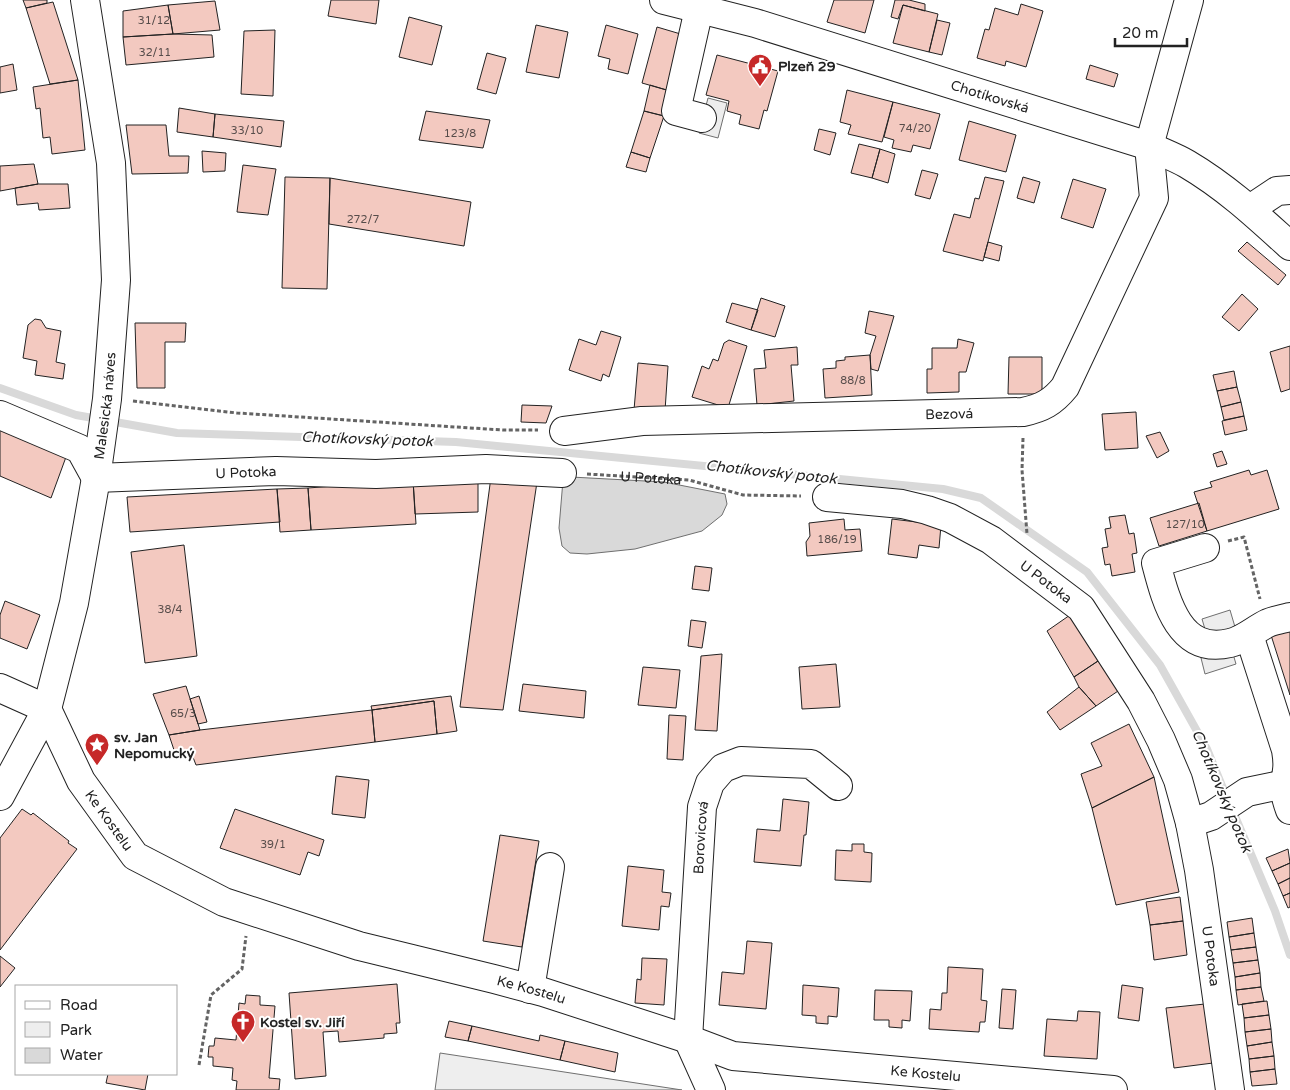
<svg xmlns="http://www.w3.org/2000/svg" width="1290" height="1090" font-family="'Varela Round',sans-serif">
<rect width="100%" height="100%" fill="#fff"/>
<path fill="#eee" stroke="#6f6f6f" d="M440,1053L682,1090H435Z"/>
<path fill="#ededed" stroke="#6f6f6f" d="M708,98L727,103L718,138L699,133Z
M1230,610L1235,627L1207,636L1202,619Z
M1231,647L1236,664L1205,674L1201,658Z"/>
<path fill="#d9d9d9" stroke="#6f6f6f" d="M571,477L664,482L725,494L727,504L722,515L702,531L635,549L587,554L570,553L562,546L559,528L563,480Z"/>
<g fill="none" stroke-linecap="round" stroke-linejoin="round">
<path stroke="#d9d9d9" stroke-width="8" d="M0,388L76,415L177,433L456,442L943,489L981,498L1087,572L1160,665L1207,749L1227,798
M1232,809L1275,911L1290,955"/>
</g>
<path fill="#f3c9c0" stroke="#222" d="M23,0H47V3L26,8Z
M331,0H379L376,24L328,16Z
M834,0H874L865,33L827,22Z
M895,0H909L925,4V11L903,5L898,19L891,17Z
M215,1L220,30L173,34L168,5Z
M53,2L78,80L50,84L26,8Z
M1021,4L1043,11L1026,67L1006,61L1005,66L977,58L985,29L989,30L995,8L1018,15Z
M168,5L173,34L123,37V11Z
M903,5L938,14L929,52L893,43Z
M409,17L442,26L432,65L399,57Z
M937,20L950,23L942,55L929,52Z
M536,25L568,32L559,78L526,72Z
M606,25L638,34L628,74L608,69L610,59L598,56Z
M657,27L684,35L670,91L642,83Z
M275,30L273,96L241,94L244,31Z
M173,34L212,35L214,57L126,65L123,37Z
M487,53L506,58L496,94L477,89Z
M717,55L778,71L767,111L764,110L759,129L739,124L741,115L727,111L729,101L706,95Z
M13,64L17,90L0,93V67Z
M1090,65L1118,74L1114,87L1086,79Z
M78,80L85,150L52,154L50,137L43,138L40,108L36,109L33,87Z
M650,85L670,91L664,116L644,111Z
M847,90L893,102L882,142L848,134L851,125L840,122Z
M893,102L940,114L930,149L913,145L911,152L892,148L894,140L884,137Z
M179,108L215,114L213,137L177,132Z
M426,111L490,120L483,148L419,140Z
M644,111L664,116L650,158L631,152Z
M215,114L284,121L281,147L213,137Z
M969,121L1016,135L1006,172L959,160Z
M126,125H166L169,156H189L188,173L132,174Z
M819,129L836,133L830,155L814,150Z
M859,144L880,149L872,178L851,173Z
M880,149L895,154L888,183L872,178Z
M202,151L226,153L225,171L203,172Z
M631,152L650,158L646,172L626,167Z
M34,164L38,184L0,191V166Z
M243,165L276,169L268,215L237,212Z
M922,170L938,174L930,199L915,195Z
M285,177L330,178L327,289L282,288Z
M985,177L1004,181L983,261L943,251L954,214L970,218L975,198L979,199Z
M1023,177L1040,182L1034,203L1017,198Z
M330,178L471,202L464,246L329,224Z
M1073,179L1106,189L1093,228L1061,218Z
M38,184H68L70,208L39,210L38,203L17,205L15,188Z
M988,242L1002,246L999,261L984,257Z
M1247,242L1286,275L1278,285L1238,251Z
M1242,294L1258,309L1239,331L1222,317Z
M761,298L785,306L775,337L751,330Z
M732,303L758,310L751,330L726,322Z
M869,311L894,316L878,371L871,369L870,355L876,336L865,333Z
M35,319L41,320L46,328L61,331L56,362L65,364L63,379L35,375L37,361L23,358L28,325Z
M135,323H186L185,342H165V388H137Z
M601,331L621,337L609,377L603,374L601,381L569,370L579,339L596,345Z
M958,339L974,343L966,372H959V392L927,393V369H932V348H957Z
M729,340L747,346L728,408L692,397L702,366L709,369L713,359L718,361L724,343Z
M1290,346V389L1281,392L1270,352Z
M797,347L798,365H791L794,401L757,405L754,369L766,368L764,350Z
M870,355L872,395L825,398L823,369L836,368V361L845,360V357Z
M1009,357H1042V394H1008Z
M638,363L668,366L665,411L634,410Z
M1234,371L1237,387L1217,391L1213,375Z
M1237,387L1241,402L1221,407L1217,391Z
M1241,402L1244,416L1224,420L1221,407Z
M522,405L552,406L546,423L521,422Z
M1136,412L1138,448L1105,450L1102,414Z
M1244,416L1247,430L1225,435L1222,421Z
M0,426L66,457L51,498L0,476Z
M1160,432L1169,451L1157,458L1146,436Z
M1222,451L1227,464L1217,467L1213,454Z
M1249,470L1251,475L1267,470L1279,509L1207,531L1194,492L1212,487L1210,482Z
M491,477L537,482L503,710L460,707Z
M478,478V512L415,514L413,480Z
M413,480L416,524L311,530L308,488Z
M308,488L311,530L280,532L277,489Z
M277,489L280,522L130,532L127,497Z
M1199,503L1207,531L1159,546L1150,518Z
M1125,515L1129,534L1134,533L1137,553L1132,554L1135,572L1112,576L1110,564L1105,565L1102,548L1108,547L1105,529L1111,528L1109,517Z
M844,519L845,530L860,529L862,551L807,556L806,542L810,536L809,523Z
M892,519L941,525L939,548L919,545L917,558L888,554Z
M184,545L197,656L145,663L131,552Z
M695,566L712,568L709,591L692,589Z
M5,601L40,615L27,649L0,638V615Z
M1070,615L1101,659L1074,677L1047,631Z
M691,620L706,622L702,648L688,646Z
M1290,630V695L1270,632Z
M722,654L717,731L695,730L701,656Z
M1101,659L1121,689L1096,706L1079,687L1074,677Z
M836,664L840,707L802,709L799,667Z
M643,667L680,670L676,708L638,705Z
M523,684L586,691L584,718L519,711Z
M186,686L200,730L169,735L153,694Z
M1079,687L1096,706L1060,730L1047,712Z
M199,696L207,722L198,724L190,699Z
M451,696L457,731L437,734L434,701L372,710L371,706Z
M434,701L437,734L375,742L372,710Z
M372,710L375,742L196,765L191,752L176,756L169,735L200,730Z
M669,715L686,716L683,760L667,759Z
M1129,724L1154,777L1092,808L1081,774L1102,766L1091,743Z
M336,776L369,780L365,818L332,814Z
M1154,777L1179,892L1116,905L1092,808Z
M783,799L809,802L806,835H804L801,866L754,862L757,829L780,831Z
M22,809L31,815L33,813L69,841L68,843L77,849L0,950V838Z
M235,809L324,840L319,856L308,852L300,875L220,848Z
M500,835L539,841L522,947L483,941Z
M852,844H864V852L872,853L871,882L835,880L836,850L852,851Z
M1288,849L1290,863L1272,871L1266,858Z
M1290,863V878L1278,884L1272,871Z
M628,866L664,870L662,892L671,893L669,907L661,906L659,930L622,926Z
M1290,878V893L1283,896L1278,884Z
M1290,893V907L1288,908L1283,896Z
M1180,897L1183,921L1150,925L1146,902Z
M1252,918L1254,933L1229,937L1227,922Z
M1183,921L1187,955L1154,960L1150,925Z
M1254,933L1256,947L1231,950L1229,937Z
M747,941L772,943L766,1009L719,1005L722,972L744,974Z
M1256,947L1258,960L1233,963L1231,950Z
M0,956L15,968L0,987Z
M642,958L667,959L664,1005L635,1003L637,979L641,980Z
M1258,960L1260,973L1235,977L1233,963Z
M948,967L983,969L981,1000L987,1001L985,1022H980L979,1032L929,1029L930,1009L941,1010L942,993H947Z
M1260,973L1261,987L1236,990L1235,977Z
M397,984L400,1023H396L397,1033L384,1034V1038L339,1042L338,1031L323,1032L326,1076L295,1079L289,993Z
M803,985L839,988L837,1017L828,1016V1024L816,1023V1016L802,1015Z
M1122,985L1143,988L1139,1021L1118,1018Z
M1261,987L1264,1001L1238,1005L1236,990Z
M1002,989L1016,990L1013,1029L999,1028Z
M875,990L912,991L910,1021L902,1020V1028L889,1027V1020H874Z
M246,995L260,996V1005L275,1006L269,1078L280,1079L279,1090H236L237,1081L232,1080L233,1068L213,1066V1057H208L209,1046H214L215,1038L236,1040L239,1003L245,1004Z
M1267,1001L1269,1015L1244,1018L1242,1004Z
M1205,1004L1213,1063L1174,1068L1166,1008Z
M1078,1011L1100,1012L1097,1059L1044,1056L1047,1019L1077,1021Z
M1269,1015L1271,1029L1245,1032L1244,1018Z
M449,1021L472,1026L468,1041L445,1037Z
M472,1026L539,1041L540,1035L565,1041L560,1060L468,1041Z
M1271,1029L1272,1042L1247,1046L1245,1032Z
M565,1041L618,1053L615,1072L560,1060Z
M1272,1042L1274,1056L1249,1059L1247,1046Z
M1274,1056L1275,1069L1250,1072L1249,1059Z
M1275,1069L1277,1084L1252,1086L1250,1072Z
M108,1074H148L145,1090L106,1083Z"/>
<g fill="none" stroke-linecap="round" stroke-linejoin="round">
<defs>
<g id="minor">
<path id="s2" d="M664,0L755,23L1149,146C1161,152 1175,157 1187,164C1226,187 1257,216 1290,246"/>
<path d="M699,9L676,111L702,118"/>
<path d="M1250,209L1277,191L1290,190"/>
<path id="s3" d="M0,415L80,449L96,478L276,471L376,474L486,469L562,473"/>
<path id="s4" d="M564,431L642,421L1023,412C1042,408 1053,402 1065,387L1154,198L1149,146L1189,0"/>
<path id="s5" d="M827,497L902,504L927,510L950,518L991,540L1081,608L1141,701L1161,740L1178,780L1190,823L1199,870L1230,1090"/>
<path d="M1205,548L1156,563C1166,601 1179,655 1230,643C1244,640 1255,629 1268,623C1275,620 1283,619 1290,617"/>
<path d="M1249,635L1286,750C1287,756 1288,763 1287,770C1285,788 1283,791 1290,810"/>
<path d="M0,688L47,709"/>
<path id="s6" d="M47,709L81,781L135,856L224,902L359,946L494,979L543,992L688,1039L733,1056L1113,1090"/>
<path id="s7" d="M0,796L47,709L74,603L96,478L107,399L116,280L111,163L85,0"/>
<path d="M1190,823L1211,816L1247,792L1290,783"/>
<path d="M530,989L550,867"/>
<path id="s8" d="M711,1090L688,1039L702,807L710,783L723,768L741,761L811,764L838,786"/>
</g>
</defs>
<use href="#minor" stroke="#222" stroke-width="30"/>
<g stroke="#646464" stroke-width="3" stroke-dasharray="4 2.5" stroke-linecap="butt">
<path d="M133,401L237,413L503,430H538"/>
<path d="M1023,438L1022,470L1027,534"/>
<path id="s1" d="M587,474L689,480L743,495L801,496"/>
<path d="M1228,541L1244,537L1260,599"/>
<path d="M199,1065L211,995L242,969L246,936"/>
</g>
<use href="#minor" stroke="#fff" stroke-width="28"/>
</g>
<defs>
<symbol id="civic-pin" viewBox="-11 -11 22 30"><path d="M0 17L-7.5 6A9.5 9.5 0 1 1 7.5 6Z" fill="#c62828" stroke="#fff"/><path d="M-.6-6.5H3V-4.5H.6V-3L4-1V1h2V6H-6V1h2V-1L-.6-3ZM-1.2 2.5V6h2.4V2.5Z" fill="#fff"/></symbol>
<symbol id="sight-pin" viewBox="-11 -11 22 30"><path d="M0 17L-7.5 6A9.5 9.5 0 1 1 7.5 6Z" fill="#c62828" stroke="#fff"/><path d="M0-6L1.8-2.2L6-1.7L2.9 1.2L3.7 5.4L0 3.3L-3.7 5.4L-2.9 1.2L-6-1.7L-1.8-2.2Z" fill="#fff"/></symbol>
<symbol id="church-pin" viewBox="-11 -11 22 30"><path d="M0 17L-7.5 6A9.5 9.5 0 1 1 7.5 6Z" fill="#c62828" stroke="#fff"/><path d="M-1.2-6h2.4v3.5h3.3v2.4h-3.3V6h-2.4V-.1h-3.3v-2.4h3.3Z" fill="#fff"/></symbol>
</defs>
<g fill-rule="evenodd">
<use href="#civic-pin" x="746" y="52" width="28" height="38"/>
<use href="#sight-pin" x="83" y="731" width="28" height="38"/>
<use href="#church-pin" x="229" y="1008" width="28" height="38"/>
</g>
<g text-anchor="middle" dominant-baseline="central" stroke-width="4" stroke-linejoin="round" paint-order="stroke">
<g font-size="11" fill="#564c4a">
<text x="154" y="20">31/12</text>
<text x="155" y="52">32/11</text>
<text x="915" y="128">74/20</text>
<text x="247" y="130">33/10</text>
<text x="460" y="133">123/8</text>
<text x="363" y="219">272/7</text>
<text x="853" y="380">88/8</text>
<text x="1185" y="524">127/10</text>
<text x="837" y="539">186/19</text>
<text x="170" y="609">38/4</text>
<text x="183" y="713">65/3</text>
<text x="273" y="844">39/1</text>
</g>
<g font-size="14" font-weight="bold" fill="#222" stroke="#fff" text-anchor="start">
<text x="778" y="66">Plzeň 29</text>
<text x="114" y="737">sv. Jan<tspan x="114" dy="16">Nepomucký</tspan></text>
<text x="260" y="1022">Kostel sv. Jiří</text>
</g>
<g font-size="14" fill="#222" stroke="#fff">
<text stroke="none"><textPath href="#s2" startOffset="340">Chotíkovská</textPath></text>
<text stroke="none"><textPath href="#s7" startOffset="408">Malesická náves</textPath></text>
<text stroke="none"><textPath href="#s4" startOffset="386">Bezová</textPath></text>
<text stroke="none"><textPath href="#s3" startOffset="270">U Potoka</textPath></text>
<text stroke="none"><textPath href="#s1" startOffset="64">U Potoka</textPath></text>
<text stroke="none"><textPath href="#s5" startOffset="241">U Potoka</textPath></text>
<text stroke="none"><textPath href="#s6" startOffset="128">Ke Kostelu</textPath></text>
<text stroke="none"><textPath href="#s8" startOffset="258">Borovicová</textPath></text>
<text stroke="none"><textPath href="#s5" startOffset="662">U Potoka</textPath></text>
<text stroke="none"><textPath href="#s6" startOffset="592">Ke Kostelu</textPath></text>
<text stroke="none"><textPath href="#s6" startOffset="998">Ke Kostelu</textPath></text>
</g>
<g font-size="15" font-style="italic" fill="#222" stroke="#fff">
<text transform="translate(367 439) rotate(2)">Chotíkovský potok</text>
<text transform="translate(771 472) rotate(6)">Chotíkovský potok</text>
<text transform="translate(1222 791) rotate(67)">Chotíkovský potok</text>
</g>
</g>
<rect x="15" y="985" width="162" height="90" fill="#ffffff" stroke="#a7a7a7"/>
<rect x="25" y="1001" width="25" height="8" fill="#ffffff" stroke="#a7a7a7"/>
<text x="60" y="1010" font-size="15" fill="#222222">Road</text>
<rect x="25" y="1022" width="25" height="15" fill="#eeeeee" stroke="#a7a7a7"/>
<text x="60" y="1035" font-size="15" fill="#222222">Park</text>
<rect x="25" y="1048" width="25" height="15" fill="#d9d9d9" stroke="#a7a7a7"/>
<text x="60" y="1060" font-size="15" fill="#222222">Water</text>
<path d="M1115 38v8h72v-8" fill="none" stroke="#222222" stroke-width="2.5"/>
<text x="1122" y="38" font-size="15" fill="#222222" stroke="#ffffff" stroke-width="4" paint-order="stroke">20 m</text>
</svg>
